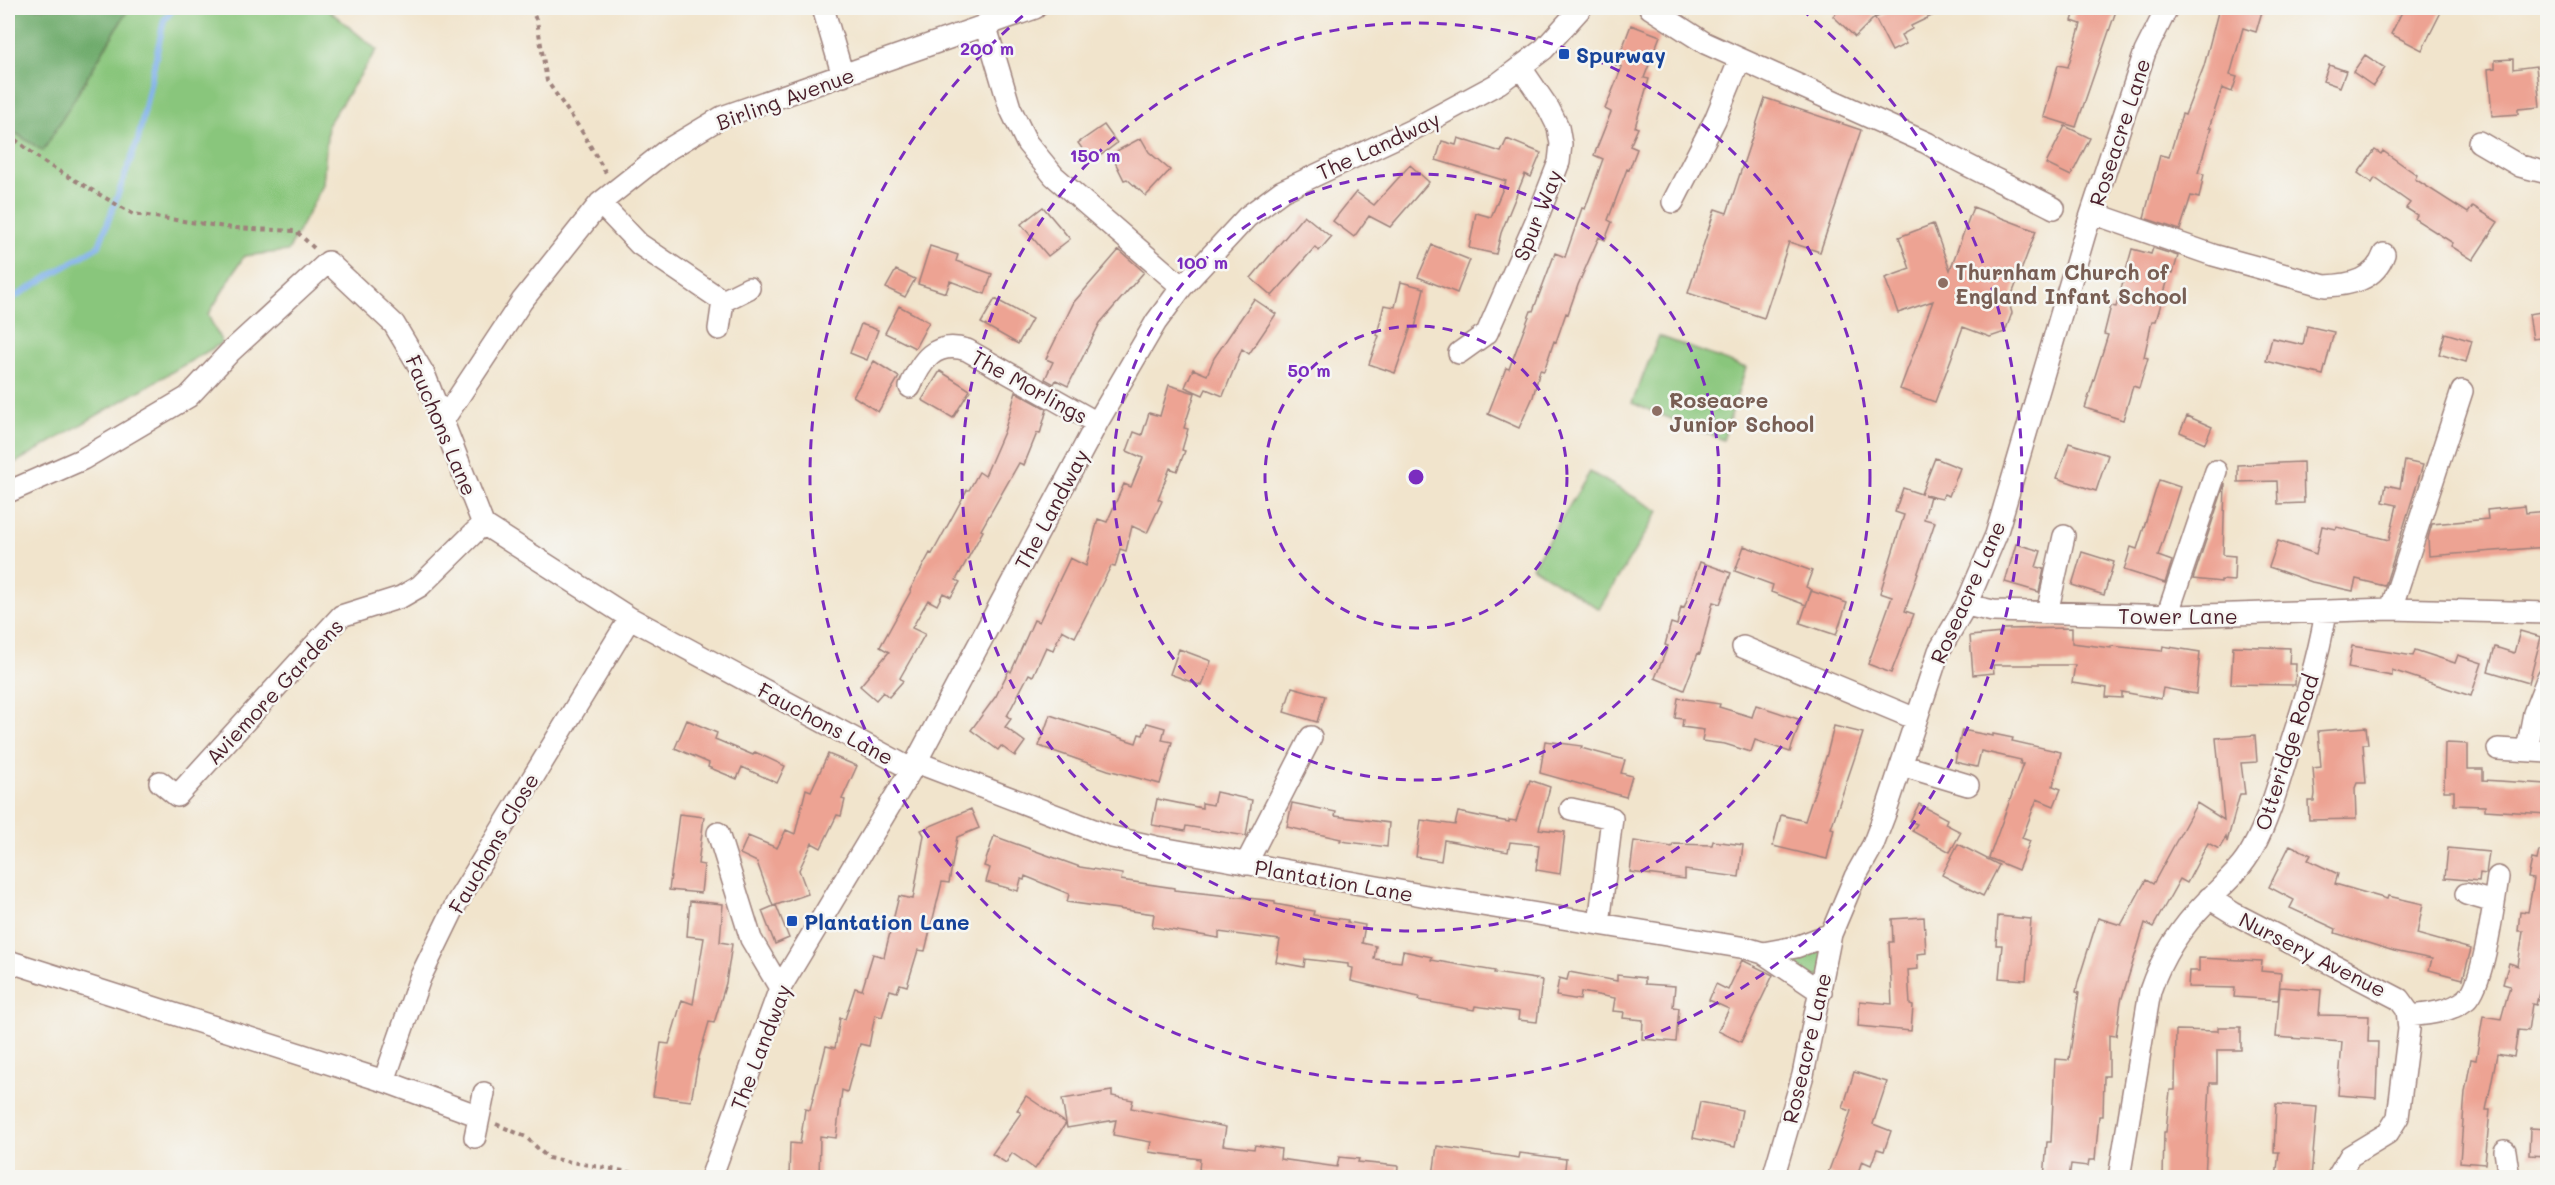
<svg xmlns="http://www.w3.org/2000/svg" width="2555" height="1185" font-family="Mali,sans-serif">
<rect width="100%" height="100%" fill="#f6f6f2"/>
<filter id="ink" filterUnits="userSpaceOnUse"><feTurbulence type="fractalNoise" baseFrequency=".0167" numOctaves="2"/><feDisplacementMap in="SourceGraphic" scale="12" xChannelSelector="R" yChannelSelector="G"/><feConvolveMatrix kernelMatrix="1 2 1 2 8 2 1 2 1" color-interpolation-filters="sRGB"/></filter>
<filter id="wash" filterUnits="userSpaceOnUse"><feTurbulence type="fractalNoise" baseFrequency=".008" numOctaves="4" result="noise"/><feDisplacementMap in="SourceGraphic" scale="24" xChannelSelector="R" yChannelSelector="G"/><feGaussianBlur stdDeviation="1.35" result="paint"/><feColorMatrix in="noise" values="0 0 0 0 0 0 0 0 0 0 0 0 0 0 0 0 0 1.4 0 .05"/><feComposite in="paint" operator="in"/></filter>
<g filter="url(#wash)">
<rect width="100%" height="100%" fill="#f1e4cc"/>
<path fill="#89c67c" stroke="#6a7254" stroke-width="1.5" d="M129,8H326L377,50L328,124L323,185L288,251L244,256L208,315L222,343L8,467V128L43,151Z
M1659,336L1746,368L1723,440L1632,403Z
M1590,472L1659,511L1599,609L1532,567Z
M1831,934L1821,992L1776,960Z"/>
<path fill="#6eab6c" stroke="#5c654c" stroke-width="1.5" d="M8,8H129L43,151L8,128Z"/>
<g fill="none" stroke-linecap="round" stroke-linejoin="round">
<path stroke="#7fb0ea" stroke-width="6" d="M8,301L99,246L138,140L164,20L174,8"/>
</g>
<g id="blocks">
<path fill="#eda393" d="M1842,8H1866L1875,17L1855,37L1833,16Z
M1895,8H1948L1911,26L1912,29L1901,35L1906,44L1892,51L1875,18Z
M2076,8H2117L2076,127L2044,117L2058,65L2068,67L2081,24L2072,21Z
M2219,8H2263L2256,32L2243,28L2230,75L2237,77L2232,92L2222,88L2209,128H2211L2198,173L2204,174L2199,198L2191,196L2180,230L2144,218L2160,155L2169,157L2182,114L2185,115L2204,66Z
M2404,8H2443L2422,50L2391,34Z
M1631,25L1660,36L1644,78L1649,79L1635,127L1638,128L1630,146L1637,149L1629,170L1627,169L1608,220L1612,222L1605,240L1599,237L1578,285L1568,314L1566,313L1556,342L1554,341L1544,371L1540,370L1533,397L1519,428L1488,414L1506,368L1509,369L1531,311H1533L1555,253L1565,257L1582,208L1585,209L1603,159L1594,155L1611,112L1605,109L1622,67L1616,65Z
M2365,55L2385,68L2373,86L2353,72Z
M2513,59V69L2536,66L2540,107L2518,109V114L2492,116L2488,69L2495,68V60Z
M2329,65L2346,71L2340,87L2323,81Z
M1765,98L1861,130L1820,252L1789,242L1764,318L1688,293L1715,209L1727,213Z
M1104,125L1117,143L1092,162L1078,143Z
M2065,126L2090,138L2071,176L2046,164Z
M1141,138L1149,152L1170,170L1146,196L1127,179L1124,180L1111,154Z
M1458,138L1501,152L1507,139L1541,153L1531,177L1525,174L1501,233L1496,254L1469,248L1476,213L1491,217L1506,181L1436,160L1442,141L1456,145Z
M2375,150L2381,154L2383,151L2417,175L2415,179L2468,213L2473,206L2498,222L2473,260L2451,246L2453,243L2415,219L2417,215L2406,208L2410,203L2375,178L2372,183L2358,173Z
M1410,165L1429,182L1390,227L1369,216L1354,237L1333,221L1356,192L1374,205Z
M1043,207L1070,239L1048,256L1021,224Z
M1973,207L2036,231L2013,292L2010,306L2012,313L2005,332L1990,337L1963,327L1935,402L1900,389L1933,301L1898,313L1885,278L1910,269L1899,237L1933,224L1950,270Z
M1304,215L1331,237L1319,251L1315,247L1272,296L1251,278Z
M1432,245L1470,260L1457,293L1418,277Z
M930,246L958,255L956,261L992,274L985,294L950,281L946,293L918,284Z
M2153,248L2178,256L2173,273L2170,272L2156,321H2152L2144,357L2148,358L2139,388L2133,386L2123,420L2085,408L2108,335L2104,334L2111,306L2116,307L2132,249L2151,254Z
M1119,250L1144,272L1100,323L1068,386L1056,380L1054,384L1045,379L1053,362L1046,359L1074,302Z
M896,270L915,279L905,297L886,288Z
M1401,282L1424,288L1415,328L1411,327L1395,373L1369,364L1379,336L1377,335L1384,305L1395,307Z
M995,299L1032,319L1018,344L981,323Z
M1254,299L1276,314L1249,354L1242,349L1223,396L1206,389L1203,395L1185,387L1193,369L1207,375L1214,358Z
M899,306L929,322L915,348L885,333Z
M2547,311V337L2533,339L2529,314Z
M861,324L878,330L867,360L850,353Z
M2307,326L2334,332L2323,375L2266,361L2272,338L2303,345Z
M2445,333L2472,341L2466,362L2439,354Z
M874,361L899,377L878,412L853,396Z
M940,371L970,390L953,418L922,400Z
M1169,385L1195,393L1184,428L1188,429L1182,450L1185,451L1177,471L1170,468L1158,499L1162,501L1147,533L1132,526L1126,551L1120,549L1115,567L1111,566L1075,637L1062,630L1053,650L1046,647L1033,676L1029,674L1007,716L1011,719L1005,727L1025,742L1015,756L1001,746L998,750L971,730L996,696L1009,670L1011,672L1034,620L1039,622L1070,558L1086,566L1098,519L1107,522L1124,484L1131,487L1143,458L1127,451L1134,432L1142,435L1149,413L1160,416Z
M1016,392L1047,409L1040,434L1037,433L1024,465L1019,463L981,530L983,531L956,580L960,582L951,597L943,593L937,605L928,600L912,628L925,634L900,678L903,681L889,697L883,692L876,700L860,686L889,652L880,647L911,591L910,590L930,553L932,554L967,490H969L979,472L985,476L1004,432Z
M2187,416L2212,427L2205,443L2180,432Z
M2069,443L2108,455L2096,491L2057,478Z
M1935,458L1960,468L1949,496L1944,494L1942,499L1924,495L1930,496L1924,519L1935,522L1905,611L1914,614L1891,673L1868,664L1892,597L1880,593L1904,515L1895,512L1903,488L1921,494Z
M2405,461L2423,465L2385,586L2356,579L2353,591L2312,582L2269,567L2278,541L2316,554L2322,526L2336,529L2337,527L2389,540L2397,505L2383,502L2386,485L2400,488Z
M2303,462L2304,503L2278,504L2277,481L2238,482V465Z
M2159,480L2180,487L2158,556L2172,561L2165,583L2124,570L2131,547L2137,549Z
M2225,483L2223,555L2235,556L2234,581L2221,580V582L2193,579Z
M2525,506L2526,513L2547,511V547L2429,556L2428,538L2432,524L2488,519L2487,510Z
M2016,544L2041,551L2036,567L2044,569L2039,592L2005,582Z
M1744,546L1812,571L1806,587L1812,590L1806,605L1771,592L1773,585L1735,571Z
M2082,552L2114,562L2104,595L2072,585Z
M1700,562L1731,573L1720,604L1713,602L1700,654L1698,653L1684,690L1655,678L1668,646L1665,645L1671,623L1677,625L1681,607L1684,608Z
M1811,591L1847,603L1836,635L1800,623Z
M2072,628V643L2111,648V646L2162,651L2163,646L2200,652L2196,694L2163,688L2161,699L2122,692V698L2106,697L2107,688L2072,683L2075,665H1993L1994,673L1973,675L1970,636L2002,633V629Z
M2520,631L2541,637L2529,683L2488,671L2495,647L2514,653Z
M2233,646L2290,648L2289,664H2296L2295,685L2231,684Z
M2352,646L2413,656L2415,650L2455,663L2458,655L2482,663L2471,696L2392,670V676L2348,668Z
M1179,649L1211,661L1202,686L1170,674Z
M1292,687L1325,696L1317,722L1284,712Z
M1678,698L1720,704L1719,707L1752,717L1756,705L1801,720L1790,752L1755,740L1751,752L1725,744L1702,741L1704,730L1682,727L1683,719L1675,718Z
M1050,715L1136,743L1139,734L1143,735L1147,723L1165,728L1162,740L1172,742L1160,784L1108,770L1039,746Z
M687,720L717,733L715,739L753,755L755,752L785,766L777,783L742,767L737,779L708,767L709,763L675,748Z
M1834,726L1863,733L1831,828L1834,829L1827,859L1773,846L1781,815L1805,821L1827,754Z
M2366,727L2368,744H2363L2366,783H2357L2355,788L2356,819L2309,820L2308,801H2314L2315,794L2313,768L2321,767L2318,731Z
M1962,730L1993,736V734L2013,738L2012,741L2061,752L2053,786L2061,789L2054,806L2037,799L2022,838L2030,841L2018,870L1989,858L2023,764H2020L2021,760L1981,751L1977,767L1955,762Z
M2255,735L2257,762L2241,763L2245,794H2240L2227,842L2226,837L2219,849L2208,843L2187,883L2180,879L2153,927L2145,923L2121,1001L2116,1036L2109,1035V1076H2104L2103,1116H2099L2095,1160H2089L2088,1166L2071,1164L2069,1178H2044L2047,1142H2051L2055,1059L2069,1060L2079,993L2076,992L2078,982L2098,918L2121,925L2146,880L2153,884L2197,803L2224,820L2216,738Z
M1545,741L1582,746L1581,748L1625,760L1621,773L1632,776L1626,797L1540,773Z
M2445,743L2468,744V769H2483V780L2547,784V814L2485,810V806L2454,805V791H2444Z
M828,754L857,766L842,799L845,800L841,816L837,815L821,848L812,843L799,870L808,894L773,906L757,862L740,854L748,836L777,848L786,830L795,834L806,789L811,791Z
M1530,780L1550,787L1539,829L1565,832L1560,874L1536,870L1539,845L1510,842L1508,852L1444,840L1441,861L1416,857L1421,820L1455,825L1458,812L1509,822V820L1516,821Z
M1216,792L1252,800L1246,836L1186,826L1185,831L1152,825L1157,799L1202,808V803L1213,805Z
M1292,803L1336,812L1335,816L1389,823L1387,847L1340,841L1341,839L1287,827Z
M1919,804L1947,819L1945,824L1961,832L1950,852L1912,831L1917,824L1910,821Z
M971,809L979,828L957,837L949,883L942,882L925,951L918,950L907,986L900,984L897,992L890,990L882,1017L875,1015L869,1046L860,1044L847,1092L842,1090L836,1138L820,1136L819,1178H789L790,1143L800,1144L805,1109L810,1110L826,1046L835,1048L840,1018L845,1019L855,988L862,990L873,954L884,957L899,896L913,899L924,835L921,830Z
M679,814L704,817L698,864L704,865L701,893L669,890Z
M994,836L1080,867L1122,874L1121,880L1174,888V890L1275,901V904L1314,911L1313,915L1348,920L1347,922L1365,925L1362,943L1376,946L1374,959L1401,962L1403,951L1432,957L1431,960L1495,971L1494,973L1542,980L1537,1022L1518,1020L1519,1012L1475,1006L1474,1010L1418,1000L1419,997L1351,981L1353,968L1348,967V964L1305,959L1304,967L1276,962L1280,940L1219,932V938L1152,927L1154,914L1067,902L1069,894L1025,876L1024,880L1021,879L1018,891L986,882L990,868L984,866Z
M1634,841L1672,847L1673,844L1712,845L1713,841L1743,845L1739,877L1685,870V879L1630,872Z
M1958,844L1999,865L1983,896L1942,875Z
M2290,845L2311,855L2308,860L2338,874L2335,884L2387,899L2388,896L2423,904L2417,934L2471,949L2463,979L2429,970L2432,959L2394,951L2335,933L2336,929L2290,908L2294,900L2269,887Z
M2448,848L2489,852L2486,874L2480,873L2479,881L2445,878Z
M2539,851L2547,852V959L2536,1005L2532,1004L2528,1031L2518,1030L2514,1057L2497,1054L2486,1110H2490L2485,1164L2460,1162L2465,1092L2471,1059L2476,1060L2483,1016L2501,1019L2510,986L2503,984L2509,963L2518,966L2523,931H2518L2520,911L2528,912L2534,879L2528,878L2532,859L2537,860Z
M690,901L723,904L720,942L732,944L726,983L714,1023L709,1022L699,1057L691,1101L653,1096L661,1043L669,1044L682,1000L693,1004L704,938L687,936Z
M776,905L789,938L775,944L762,911Z
M1998,916L2031,919L2026,980L1999,978L2002,945H1996Z
M1924,917L1926,953L1917,954L1918,969L1908,970L1910,1005L1913,1006L1911,1031L1858,1026L1860,1001L1892,1004L1889,942H1893L1892,919Z
M2199,958L2262,961L2261,971L2281,973L2278,1000L2234,997L2235,988L2188,987L2189,971H2199Z
M1742,960L1773,975L1741,1042L1718,1031L1729,1009L1709,1000L1716,984L1728,990Z
M1569,972L1617,981V975L1645,978V984L1675,986L1673,1007L1679,1008L1676,1042L1642,1039L1643,1020L1623,1018L1624,1012L1613,1011L1615,998L1581,992L1580,1000L1556,996L1559,978L1567,980Z
M2280,987L2321,990L2319,1015L2369,1016L2368,1042H2378L2376,1098L2338,1095L2342,1042L2276,1037Z
M2218,1027H2241V1050H2217V1083H2210L2205,1178H2163L2164,1132H2166L2170,1090H2175L2176,1030L2218,1031Z
M1854,1072L1887,1082L1873,1124L1891,1131L1884,1151L1877,1149L1871,1165L1862,1161L1856,1178H1840L1828,1173L1851,1111L1843,1108Z
M1112,1091V1096L1133,1100L1131,1108L1226,1127L1223,1145L1254,1149L1255,1145L1281,1149L1280,1159L1337,1167L1339,1157L1359,1159L1358,1162L1398,1166L1397,1178H1251L1199,1170L1200,1159L1149,1152L1151,1142L1113,1135L1116,1120L1067,1128L1066,1123L1035,1169L1012,1153L1006,1163L992,1154L1021,1113L1017,1110L1026,1096L1066,1123L1062,1099Z
M1700,1102L1742,1110L1735,1147L1693,1138Z
M2276,1104L2317,1107L2311,1178H2276L2279,1152H2274Z
M2530,1128L2547,1129V1156L2529,1155Z
M1437,1146L1519,1158L1520,1153L1566,1159L1564,1178L1433,1176Z"/>
</g>
</g>
<g filter="url(#ink)">
<use href="#blocks" fill-opacity="0" stroke="#9e827c" stroke-width="1.5"/>
<g fill="none" stroke-linecap="round" stroke-linejoin="round">
<defs>
<path id="minor" d="M823,8L843,76
M1650,8L1705,43L1927,143C1968,168 2012,186 2054,208
M985,24L1010,108L1027,143L1054,176L1182,287
M2479,142L2520,166L2548,173
M1673,202L1715,120L1740,59
M600,203L639,244L723,301
M2092,213L2213,255L2325,286C2351,285 2375,280 2384,254
M719,329L723,301L749,288
M1459,353L1487,333L1536,221L1559,162L1561,144L1558,127L1549,109L1521,68
M910,387C921,361 935,340 967,350L1097,423
M444,419L522,301L600,203L667,150L722,117L1035,8
M8,492L83,459L188,397L230,352L328,262L394,324L425,376L483,524L630,618L911,769
M1966,605L1993,611L2175,616L2391,609L2548,613
M2391,609L2462,391
M2047,613L2064,536
M2167,616L2216,471
M1743,647L1916,719
M2498,749L2548,752
M2527,750L2534,713L2548,677
M916,762L1112,837L1156,847L1427,896L1746,948L1763,953L1796,947L1831,934
M1901,765L1968,785
M160,782L177,796L341,616L401,597L420,586L483,524
M1571,809L1612,818L1599,924
M718,833L751,939L780,988
M1246,864L1311,737
M2466,894L2494,902
M2209,898L2233,913L2399,999L2407,1010L2409,1029L2398,1117L2388,1133L2350,1156L2337,1178
M1763,953L1821,992
M8,961L384,1081L479,1116
M2409,1016C2428,1014 2451,1012 2467,999C2484,984 2494,902 2498,877
M384,1081L420,978L456,904L630,618
M475,1137L484,1093
M2505,1151L2509,1178
M711,1178L780,988L916,762L1097,423L1156,322L1182,287L1247,217L1282,191L1412,130L1499,83L1544,49L1581,8
M1773,1178L1803,1075L1831,934L1855,877L1873,845L1886,811L1939,651L1966,605L1996,535L2085,233L2145,52L2167,8
M2119,1178L2150,991C2162,955 2181,927 2208,900C2225,883 2242,869 2253,848C2269,819 2278,785 2288,753C2303,707 2318,660 2326,612"/>
</defs>
<use href="#minor" stroke="#9e827c" stroke-width="24"/>
<path stroke="#9e827c" stroke-width="4" stroke-dasharray="4.5 4.5" stroke-linecap="butt" d="M530,8L537,21L547,81L581,130L606,173
M8,134L45,163L133,214L233,228L296,231L315,249
M496,1124L526,1137L548,1158L663,1178"/>
<use href="#minor" stroke="#fff" stroke-width="21"/>
</g>
</g>
<g fill="none" stroke="#7b2cbf" stroke-width="3" stroke-dasharray="10 8">
<circle cx="1416" cy="477" r="151"/>
<circle cx="1416" cy="477" r="303"/>
<circle cx="1416" cy="477" r="454"/>
<path d="M1801 9A606 606 0 1 1 1031 9"/>
</g>
<g fill="#1a4fb4" stroke="#f6f6f2" stroke-width="2">
<rect x="1558" y="48" width="12" height="12" rx="3"/>
<rect x="786" y="915" width="12" height="12" rx="3"/>
</g>
<g fill="#8d6e63" stroke="#f6f6f2" stroke-width="2">
<circle cx="1943" cy="283" r="6"/>
<circle cx="1657" cy="411" r="6"/>
</g>
<g text-anchor="middle" dominant-baseline="central" stroke-width="5" stroke-linejoin="round" paint-order="stroke">
<g font-size="21" font-weight="bold" fill="#164399" stroke="#f6f6f2" text-anchor="start">
<text x="1576" y="54">Spurway</text>
<text x="804" y="921">Plantation Lane</text>
</g>
<g font-size="21" fill="#4a1f2b" stroke="#f6f6f2">
<text transform="translate(785 98) rotate(-20)">Birling Avenue</text>
<text transform="translate(2119 132) rotate(-72)">Roseacre Lane</text>
<text transform="translate(1378 145) rotate(-25)">The Landway</text>
<text transform="translate(1537 215) rotate(-68)">Spur Way</text>
<text transform="translate(1030 386) rotate(29)">The Morlings</text>
<text transform="translate(442 425) rotate(67)">Fauchons Lane</text>
<text transform="translate(1051 509) rotate(-62)">The Landway</text>
<text transform="translate(1967 592) rotate(-66)">Roseacre Lane</text>
<text x="2178" y="615">Tower Lane</text>
<text transform="translate(274 691) rotate(-47)">Aviemore Gardens</text>
<text transform="translate(826 723) rotate(28)">Fauchons Lane</text>
<text transform="translate(2286 752) rotate(-72)">Otteridge Road</text>
<text transform="translate(493 843) rotate(-60)">Fauchons Close</text>
<text transform="translate(1334 880) rotate(10)">Plantation Lane</text>
<text transform="translate(2313 954) rotate(27)">Nursery Avenue</text>
<text transform="translate(760 1047) rotate(-69)">The Landway</text>
<text transform="translate(1806 1048) rotate(-77)">Roseacre Lane</text>
</g>
<g font-size="21" font-weight="bold" fill="#785e54" stroke="#f6f6f2" text-anchor="start">
<text x="1955" y="271">Thurnham Church of<tspan x="1955" dy="24">England Infant School</tspan></text>
<text x="1669" y="399">Roseacre<tspan x="1669" dy="24">Junior School</tspan></text>
</g>
</g>
<circle cx="1416" cy="477" r="9" fill="#7b2cbf" stroke="#f6f6f2" stroke-width="3"/>
<g font-size="18" text-anchor="middle" font-weight="bold" fill="#7b2cbf" stroke="#f6f6f2" stroke-width="5" stroke-linejoin="round" paint-order="stroke">
<text x="987" y="55">200 m</text>
<text x="1095" y="162">150 m</text>
<text x="1202" y="269">100 m</text>
<text x="1309" y="377">50 m</text>
</g>
<rect width="2555" height="1185" fill="none" stroke="#f6f6f2" stroke-width="30"/>
</svg>
